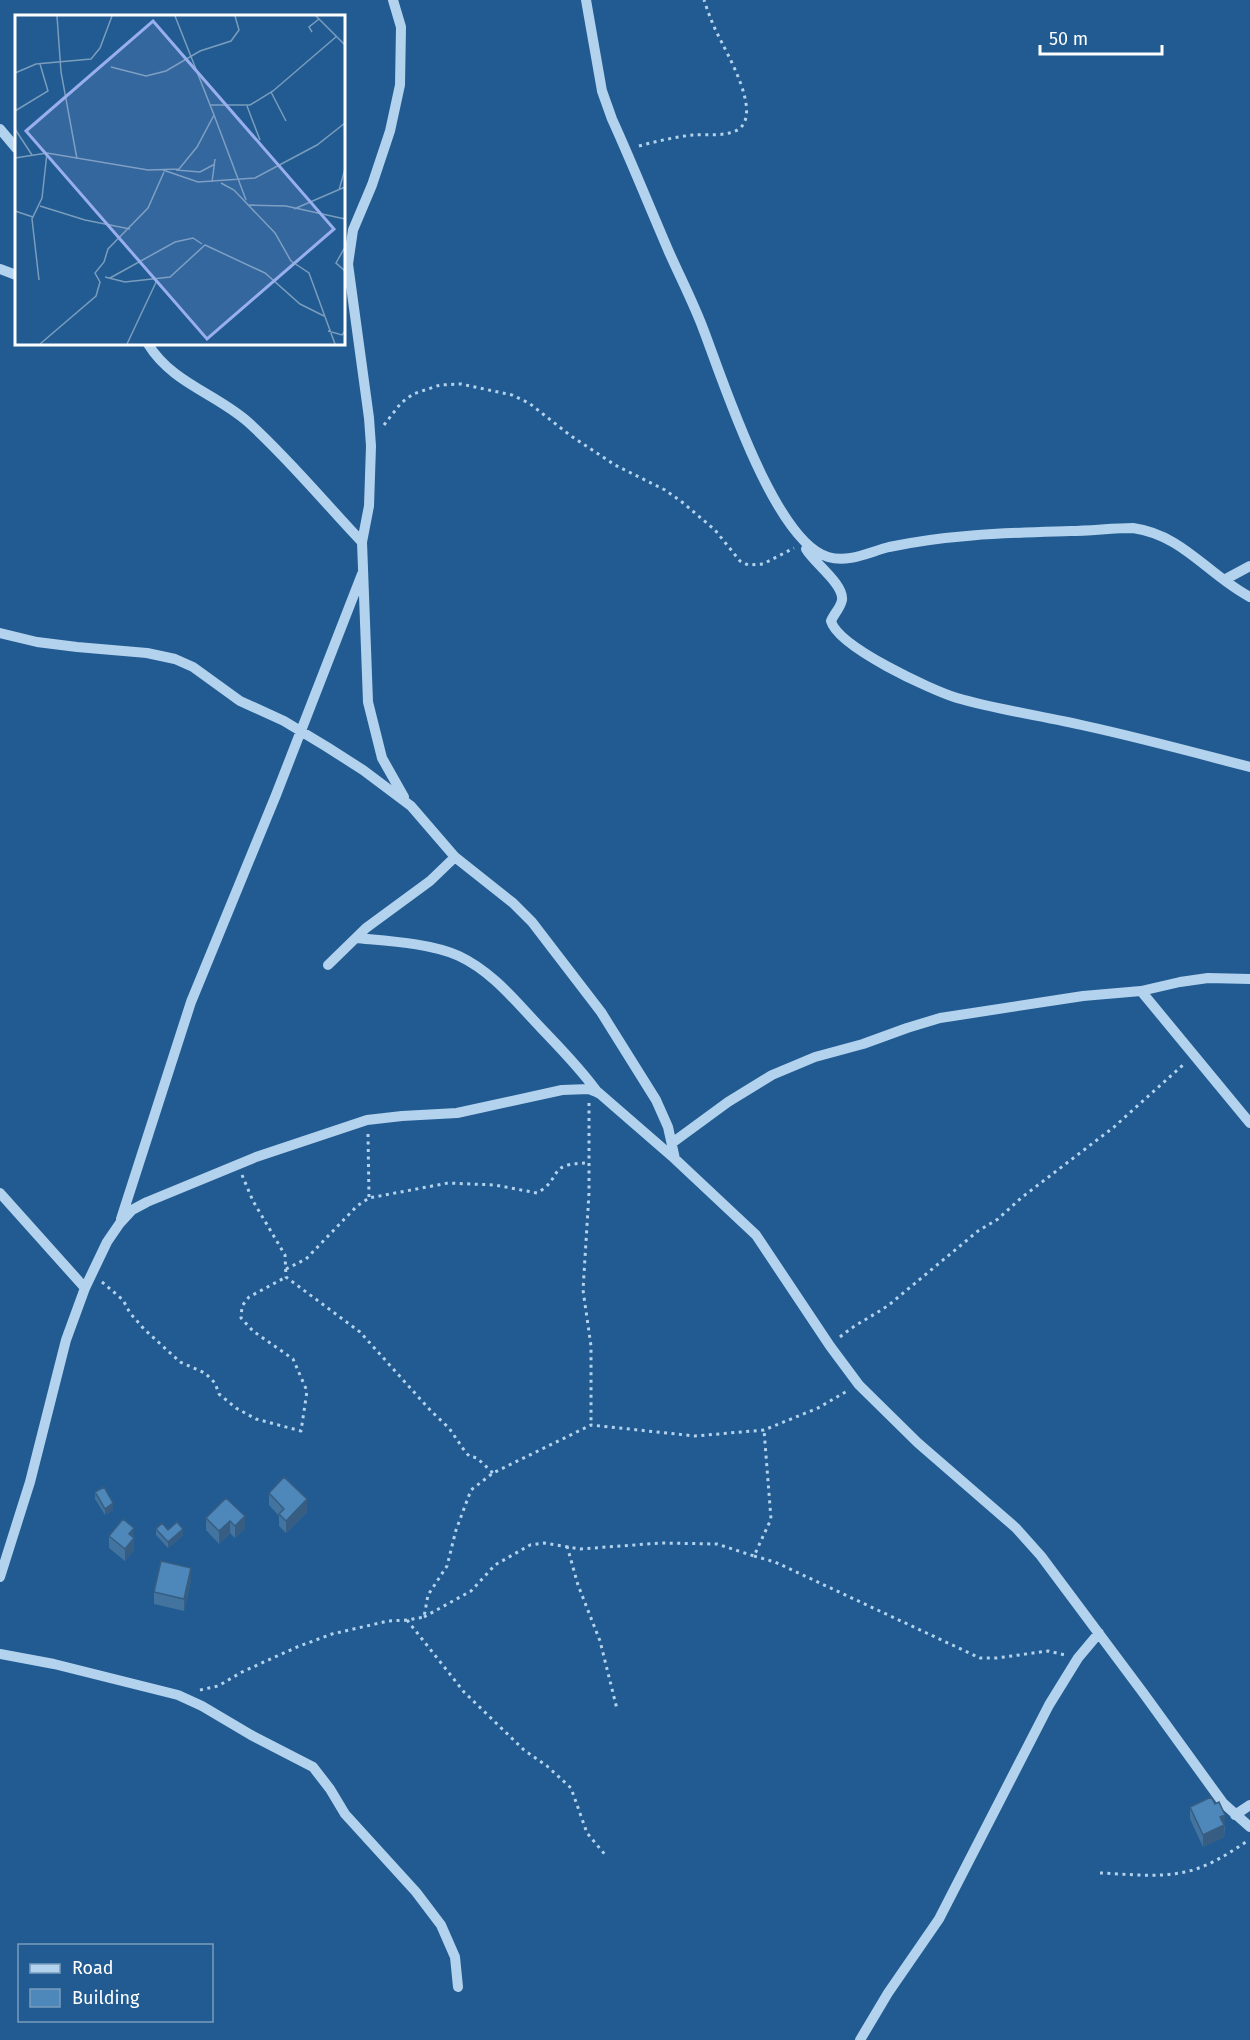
<svg xmlns="http://www.w3.org/2000/svg" width="1250" height="2040" font-family="'Fira Sans',sans-serif">
<rect width="100%" height="100%" fill="#215b91"/>
<g fill="none" stroke-linecap="round" stroke-linejoin="round">
<path stroke="#b3d2ed" stroke-width="3" stroke-dasharray="3 4.5" stroke-linecap="butt" d="M639,146C657,141 675,137 693,135C707,134 727,137 739,129C762,112 726,52 718,35C712,23 708,12 704,0
M384,425L401,403L413,394L440,385L461,384L512,395L529,403L571,436L615,465L665,490L682,502L715,530L740,561L748,565L763,564L794,548
M589,1103V1193L583,1290L591,1346V1425
M368,1134L369,1198
M242,1175L253,1201L285,1255L286,1277L360,1332L431,1411L449,1428L464,1450L469,1456L477,1458L493,1473
M286,1269L306,1259L357,1206L369,1198L448,1183L495,1185L537,1193C564,1178 545,1163 589,1163
M102,1282L123,1300L130,1313L144,1329L180,1362L205,1373L215,1383L219,1394L236,1408L256,1419L301,1431L307,1391L293,1359L253,1331L241,1318L242,1306L249,1297L286,1277
M840,1337C856,1323 874,1316 890,1304L978,1231L998,1219L1021,1198L1114,1127L1184,1064
M567,1546L578,1585L600,1641L617,1709
M754,1556L775,1562L980,1658H997L1048,1651L1065,1655
M424,1617L471,1591L495,1565L530,1545L544,1543L580,1549L661,1543L717,1544L754,1556L771,1519L764,1430
M407,1620L464,1692L524,1750L547,1766L571,1788L587,1833L607,1857
M200,1690L218,1686L242,1672L297,1647L332,1634L388,1621L407,1620L424,1617L428,1595L447,1566L456,1530L471,1490L493,1473L591,1425L695,1436L764,1430L818,1408L849,1390
M1100,1873C1127,1874 1158,1878 1185,1872C1209,1867 1229,1853 1249,1840"/>
<path stroke="#b3d2ed" stroke-width="10" d="M393,0L401,27L400,85L390,131L372,185L353,230L348,264L369,418L371,446L369,506L362,542L368,702L382,758L404,797
M586,0L602,91L612,119C632,163 650,208 669,252C681,279 694,304 704,331C723,381 775,542 828,557C849,563 869,552 889,547C949,534 1010,533 1070,531C1091,531 1112,528 1133,528C1183,535 1208,575 1250,597
M0,129L16,148
M0,269L16,275
M148,344C172,383 215,393 248,422C289,459 324,502 362,542
M806,549C814,563 844,584 842,600C841,607 834,614 831,621C838,647 931,690 957,698C999,710 1043,716 1086,726C1141,738 1196,753 1250,767
M1224,580L1250,566
M0,633L37,642L77,647L147,653L175,659L193,667L240,701L284,721L327,747L363,770L411,806L455,857L513,903L532,922L601,1012L656,1100L668,1127L675,1159
M356,938C387,941 430,943 459,956C493,972 516,1002 541,1028C561,1049 581,1069 598,1093
M328,965L366,928L430,881L455,857
M1141,991L1250,1123
M672,1143L728,1102L772,1075L815,1057L863,1044L907,1028L940,1018L1083,996L1141,991L1180,982L1208,978L1250,979
M0,1193L85,1288
M121,1219L191,1002L276,795L362,574
M0,1577L30,1482L66,1340L85,1288L107,1242L120,1223L132,1210L147,1202L256,1157L367,1120L402,1116L457,1113L562,1090L589,1089L599,1093L675,1159L756,1235L830,1346L859,1385L918,1443L1016,1528L1041,1556L1144,1694L1223,1803L1250,1827
M0,1654L54,1664L178,1695L202,1706L251,1735L313,1767L330,1789L345,1814L416,1892L441,1925L455,1957L458,1987
M1235,1815L1250,1805
M860,2040L888,1993L939,1919L1049,1705L1078,1658L1099,1633"/>
</g>
<path fill="#43749f" d="M95,1492L113,1510L105,1515L95,1499Z
M269,1493L307,1512L286,1533L279,1526V1516L269,1505Z
M226,1498L245,1528L235,1538L230,1533L219,1544L206,1530V1518Z
M156,1529L168,1530L183,1535L168,1548L156,1535Z
M109,1536L134,1540V1550L125,1561L109,1548Z
M191,1580L184,1611L154,1604V1592Z
M1215,1804L1225,1828L1224,1837L1203,1847L1190,1819V1807Z"/>
<path fill="#375e82" d="M307,1499V1512L286,1533V1521Z
M113,1503V1510L105,1515V1509Z
M245,1516V1528L235,1538V1526Z
M230,1521V1533L219,1544V1531Z
M134,1528V1550L125,1561V1549L129,1534Z
M183,1529V1535L168,1548V1542Z
M191,1568V1580L184,1611V1599Z
M1225,1815L1224,1837L1203,1847V1835L1220,1817Z"/>
<path fill="#4e87b9" stroke="#375e82" stroke-width="1.5" d="M284,1477L307,1499L286,1521L279,1514L284,1509L269,1493Z
M104,1487L113,1503L105,1509L95,1492Z
M226,1498L245,1516L235,1526L230,1521L219,1531L206,1518Z
M123,1519L134,1528L129,1534L134,1538L125,1549L109,1536Z
M177,1522L183,1529L168,1542L156,1529L162,1523L168,1530Z
M161,1561L191,1568L184,1599L154,1592Z
M1211,1797L1215,1804L1219,1802L1225,1815L1220,1817L1224,1825L1203,1835L1190,1807Z"/>
<g transform="translate(15 15)">
<rect width="330" height="330" fill="#215b91"/>
<path fill="none" stroke="#7a9dbd" stroke-width="1.5" d="M42,1L46,57L62,144M301,1L330,30M297,17L294,12L304,4M96,52L131,61L151,56L185,36L216,26L224,15L220,1M0,58L21,49L76,44L85,33L97,1M256,77L271,106M196,90H235L258,76L322,21M232,91L245,125M0,96L33,76L25,49M199,100L231,185M0,114L17,140M0,143L32,138L133,155L164,154L182,132L199,100L160,1M148,155L183,167L240,163L302,130L330,108M161,155L185,157L200,149M197,167L200,144M206,168L219,175L260,218L276,246L294,258L320,329M324,175L330,154M234,190L271,191L330,204M25,191L70,205L115,214M279,194L330,172M0,196L18,202M330,232L321,248L330,256M90,262L110,267L155,262L190,230L250,258L285,289L309,301M95,263L160,227L178,223L187,229M24,265L17,204L27,183L32,138M313,316L327,320L330,316M25,329L81,281L85,267L80,258L89,247L93,234L133,193L149,157M112,329L143,263"/>
<path fill="#99afed" fill-opacity="0.15" stroke="#99afed" stroke-width="3" d="M138,6L319,214L192,324L11,116Z"/>
<rect width="330" height="330" fill="none" stroke="#fff" stroke-width="3"/>
</g>
<rect x="18" y="1944" width="195" height="78" fill="#215b91" stroke="#7a9dbd" stroke-width="1.5"/>
<rect x="30" y="1964" width="30" height="9" fill="#b3d2ed" stroke="#7a9dbd" stroke-width="1.5"/>
<text x="72" y="1974" font-size="18" fill="#ffffff">Road</text>
<rect x="30" y="1989" width="30" height="18" fill="#4e87b9" stroke="#7a9dbd" stroke-width="1.5"/>
<text x="72" y="2004" font-size="18" fill="#ffffff">Building</text>
<path d="M1040 45v9h122v-9" fill="none" stroke="#ffffff" stroke-width="3"/>
<text x="1049" y="45" font-size="18" fill="#ffffff" stroke="#215b91" stroke-width="4.5" paint-order="stroke">50 m</text>
</svg>
